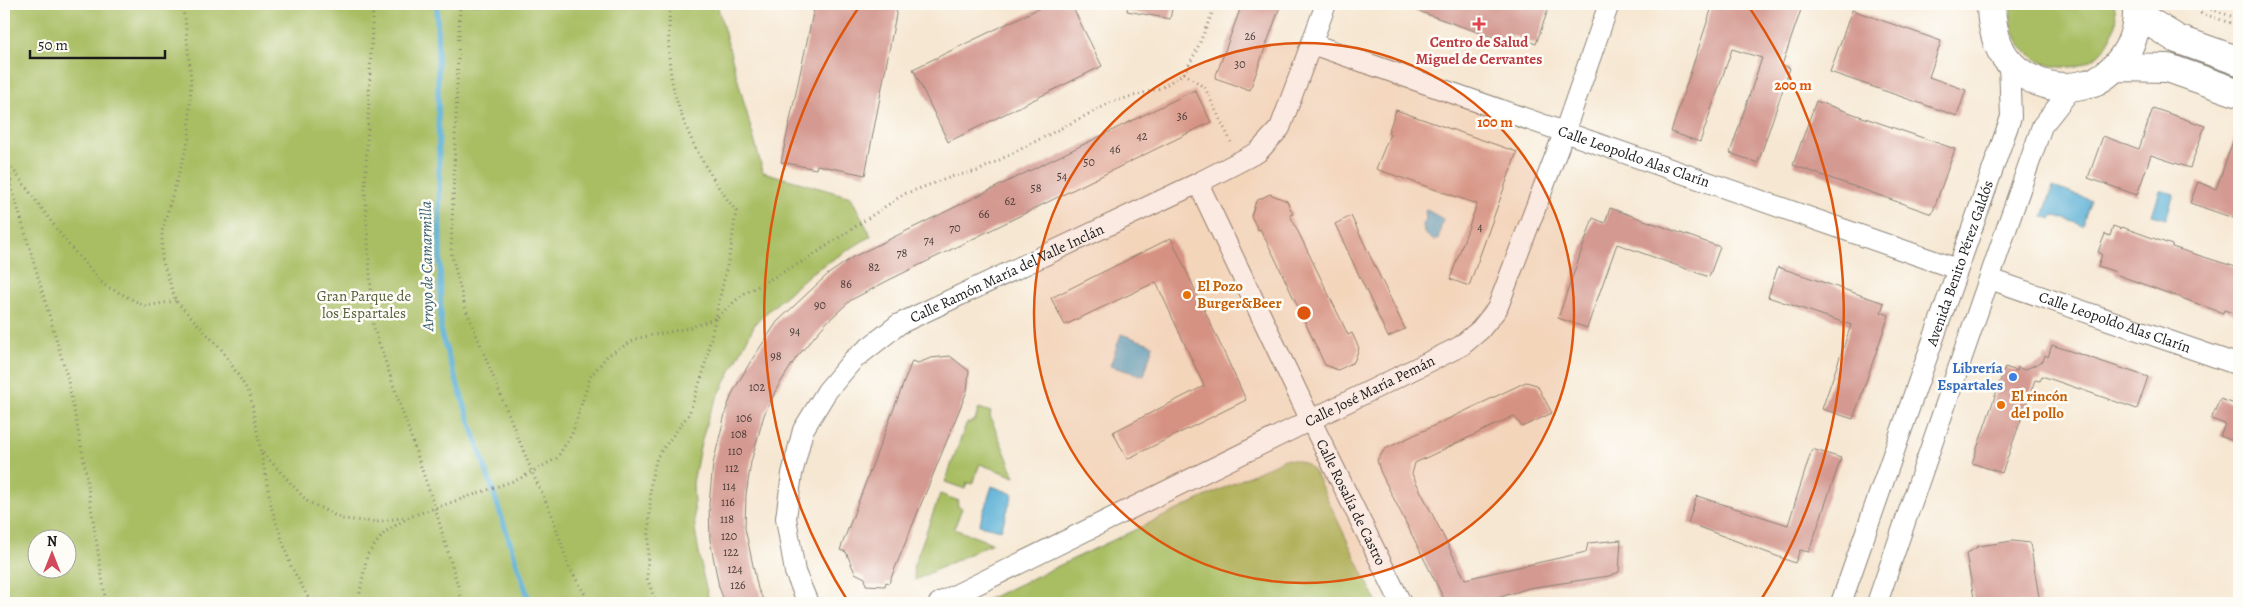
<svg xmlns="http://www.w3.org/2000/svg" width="2243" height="607" font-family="Alegreya,serif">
<rect width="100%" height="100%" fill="#fdfcf7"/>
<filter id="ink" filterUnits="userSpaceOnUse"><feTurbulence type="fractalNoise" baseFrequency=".02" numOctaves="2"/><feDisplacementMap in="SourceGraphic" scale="10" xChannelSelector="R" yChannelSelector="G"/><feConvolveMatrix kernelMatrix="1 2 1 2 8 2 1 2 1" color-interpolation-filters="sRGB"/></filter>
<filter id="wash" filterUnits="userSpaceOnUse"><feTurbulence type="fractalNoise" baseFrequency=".0096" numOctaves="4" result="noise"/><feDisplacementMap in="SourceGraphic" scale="20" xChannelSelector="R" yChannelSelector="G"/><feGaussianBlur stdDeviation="1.12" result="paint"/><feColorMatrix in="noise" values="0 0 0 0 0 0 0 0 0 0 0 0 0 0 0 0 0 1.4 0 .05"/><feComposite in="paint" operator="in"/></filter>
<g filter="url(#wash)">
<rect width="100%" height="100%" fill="#f6e7d2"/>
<path fill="#a9be63" stroke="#626d40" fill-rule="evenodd" d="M4,4H717L763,172L851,197L871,236L811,273L756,322L709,414L700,447L693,483L695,529L703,576L710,603H4ZM38,540H68V570H38Z
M2012,4H2114C2117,15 2116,26 2111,37C2086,93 2000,65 2012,4Z
M979,408L991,412L990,416L1015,477L980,464L972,484L967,483L965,489L945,482L966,424L975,420Z
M1285,459C1299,460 1306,462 1315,473L1377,603H980Z
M940,494L959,501L957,506L962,508L954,529L992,543L915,580L913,568Z"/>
<path fill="#57aed4" stroke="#3a6578" d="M2053,187L2091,200L2082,225L2053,215L2051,219L2043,216Z
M2160,190L2174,194L2166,219L2152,215Z
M1427,210L1443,219L1438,240H1433L1424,233L1423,224L1426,219L1425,211Z
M1121,334L1153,345L1144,376L1110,366Z
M992,486L1013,494L1001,530L979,525Z"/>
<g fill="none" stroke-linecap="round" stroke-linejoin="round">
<path stroke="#57aed4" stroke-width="5.5" d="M437,4L441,334L530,603"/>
</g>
<g id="blocks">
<path fill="#d49a91" d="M815,4H898L865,175L817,165L816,169L781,162Z
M1048,4H1071L1102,66L948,142L913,69Z
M1128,4H1173L1170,19L1127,11Z
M1242,4H1281L1250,90L1215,78Z
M1405,4H1550L1536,44L1510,35L1508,41L1480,33L1404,6Z
M1713,4H1803L1782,65L1790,68L1758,163L1730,153L1762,58L1732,49L1700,142L1671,132Z
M1852,10L1941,41L1929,77L1966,90L1957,116L1830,72Z
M1195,90L1211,122L889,280L851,300L826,323L796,358L777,388L764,415L751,462L746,495L745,528L758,589L765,603H725L719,587L710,540L709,504L713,464L726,410L733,392L749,364L777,322L827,275L853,257Z
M1816,101L1955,149L1932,214L1793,165Z
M2153,108L2205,126L2190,168L2151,155L2137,195L2088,178L2103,136L2139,149Z
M1396,110L1517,152L1469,286L1450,279L1477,204L1376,169L1390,134L1388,133Z
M2237,130H2239V190L2236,199L2239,200V220L2190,203L2198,182L2216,189Z
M1270,194L1287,201L1293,214L1290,215L1342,322L1348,335L1352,333L1359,348L1354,362L1338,370L1325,365L1274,256L1260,229L1258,230L1251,216L1256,201Z
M1610,208L1720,247L1709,277L1617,244L1587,328L1558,318L1593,218L1605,223Z
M1351,216L1405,329L1388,337L1335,224Z
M2113,226L2121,229L2122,227L2172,245V247L2239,268V315L2224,310L2223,313L2115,274L2116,272L2098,266L2102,254L2098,252L2105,234L2110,236Z
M1171,238L1246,400L1127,459L1113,432L1204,386L1156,282L1065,325L1051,298Z
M1778,267L1884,303L1881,312L1889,315L1853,419L1822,409L1851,325L1768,297Z
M2052,345L2148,377L2137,409L2042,376L2040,381L2035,380L2002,473L1972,463L2005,367L2017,371L2018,367L2024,370L2043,361L2045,355L2048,357Z
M950,356L969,371L967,391L889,583L886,582L885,586L866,585L865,578L855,573L846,552L840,550L912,361L918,363L931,358Z
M1526,382L1537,385L1552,413L1522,427L1514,416L1415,463L1412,474L1465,579L1586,552L1588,543L1621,540L1619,572L1609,576L1529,588L1482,603H1446L1380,471L1377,460L1385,449Z
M2239,396V443L2220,436L2225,424L2211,419L2220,399L2235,404Z
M1812,449L1841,458L1809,552L1800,550L1795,563L1688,523L1697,496L1788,525Z
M2013,541L2030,543L2040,603H1975L1966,554L1979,546Z"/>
</g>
</g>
<g filter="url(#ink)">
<use href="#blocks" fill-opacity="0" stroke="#898277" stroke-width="1"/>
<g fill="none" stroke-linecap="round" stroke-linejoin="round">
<defs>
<g id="street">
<path id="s1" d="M1312,44L1957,269"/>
<path id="s2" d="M1198,183L1311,421L1401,603"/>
<path id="s3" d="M1990,279L2239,365"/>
<path id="s4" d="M808,603L795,572L786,518L792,474L803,430L827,391L853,360L899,324L1198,183L1258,152L1280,128L1326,4"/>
<path id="s5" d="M939,603L1461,346L1480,330L1497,309L1564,133L1609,4"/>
<path id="s6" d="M1841,603L2011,117L2009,63"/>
<path d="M1877,603L2042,126L2073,87"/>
</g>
<path id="secondary" d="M1992,4C1990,16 1993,26 1996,38C2006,74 2047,93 2082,85C2086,84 2092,83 2096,81C2125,65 2139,36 2137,4
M2138,15L2177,39L2239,61
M2115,67L2168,68L2239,93"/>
</defs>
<use href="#street" stroke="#898277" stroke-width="22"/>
<use href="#secondary" stroke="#898277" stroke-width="30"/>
<path stroke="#898277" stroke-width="3" stroke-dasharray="1 4" stroke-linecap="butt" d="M181,4L185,19L191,80L189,138L162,231V259L176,301L222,350L250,394L272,510L291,566L311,603
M373,4L365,191L373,325L435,508L463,603
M460,4L451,252L465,307L532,472L552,515L569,567L590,603
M2196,4L2201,13L2239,26
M2203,4L2205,7L2239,19
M1184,73L1205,88L1231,142
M4,146L12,188L67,376L83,455L106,603
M9,164L67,243L104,285L145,306L176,301
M263,453L307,501L342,519L377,522L405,517
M358,603L367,555L385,532L409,517L519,479L557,458L572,434L590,377L608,355L638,338L689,328L716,318L742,295L807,259L904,194L954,176L978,171L1112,102L1161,88L1184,73L1195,54L1216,4
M656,603L647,578L651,480L657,457L689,414L703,373L731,248L736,211C706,172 682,130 672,81C667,56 669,29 670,4"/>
<use href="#street" stroke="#fff" stroke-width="20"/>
<use href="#secondary" stroke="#fff" stroke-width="28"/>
</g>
</g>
<circle cx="1304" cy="313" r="270" fill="#de560d" fill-opacity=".12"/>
<g fill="none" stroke="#de560d" stroke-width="2.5">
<circle cx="1304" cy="313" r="270"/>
<path d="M849 603A540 540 0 0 1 859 7M1749 7A540 540 0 0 1 1759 603"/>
</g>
<path fill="#e0444e" stroke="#fdfcf7" stroke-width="2" d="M1476.5 16.5h5v5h5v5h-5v5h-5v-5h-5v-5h5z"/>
<g fill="#e8710a" stroke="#fdfcf7" stroke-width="2">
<circle cx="1187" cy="295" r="5"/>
<circle cx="2001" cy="405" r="5"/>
</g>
<circle fill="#3f7fe0" stroke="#fdfcf7" stroke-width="2" cx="2013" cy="377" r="5"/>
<g text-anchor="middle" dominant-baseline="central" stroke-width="5" stroke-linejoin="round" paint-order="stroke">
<g font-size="12" fill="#4a3c39">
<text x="1250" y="36">26</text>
<text x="1240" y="64">30</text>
<text x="1182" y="116">36</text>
<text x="1142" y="136">42</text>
<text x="1115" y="149">46</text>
<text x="1089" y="162">50</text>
<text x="1062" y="176">54</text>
<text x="1036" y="188">58</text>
<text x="1010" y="201">62</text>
<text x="984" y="214">66</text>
<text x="1480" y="227">4</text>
<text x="955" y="228">70</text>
<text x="929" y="240">74</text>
<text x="902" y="253">78</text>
<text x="874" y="267">82</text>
<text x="846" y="284">86</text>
<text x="820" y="305">90</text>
<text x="795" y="331">94</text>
<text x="776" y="356">98</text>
<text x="757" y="387">102</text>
<text x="744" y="418">106</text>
<text x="739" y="434">108</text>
<text x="735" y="451">110</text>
<text x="732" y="468">112</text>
<text x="729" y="486">114</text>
<text x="728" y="502">116</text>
<text x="727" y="519">118</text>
<text x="729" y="536">120</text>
<text x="731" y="552">122</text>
<text x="735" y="569">124</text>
<text x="738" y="585">126</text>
</g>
<g font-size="15" font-weight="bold" fill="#be3a42" stroke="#fdfcf7">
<text x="1479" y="42">Centro de Salud<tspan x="1479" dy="17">Miguel de Cervantes</tspan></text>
</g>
<g font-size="15" fill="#1c1c1c" stroke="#fdfcf7">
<text stroke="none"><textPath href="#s1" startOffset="341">Calle Leopoldo Alas Clarín</textPath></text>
<text stroke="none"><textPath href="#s6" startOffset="360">Avenida Benito Pérez Galdós</textPath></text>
<text stroke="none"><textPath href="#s4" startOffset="442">Calle Ramón María del Valle Inclán</textPath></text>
<text stroke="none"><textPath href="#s3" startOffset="132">Calle Leopoldo Alas Clarín</textPath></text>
<text stroke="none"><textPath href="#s5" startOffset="480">Calle José María Pemán</textPath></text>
<text stroke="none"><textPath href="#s2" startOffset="354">Calle Rosalía de Castro</textPath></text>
</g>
<g font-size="15" font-weight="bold" fill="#c56008" stroke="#fdfcf7" text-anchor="start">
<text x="1197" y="286">El Pozo<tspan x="1197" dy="17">Burger&amp;Beer</tspan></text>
<text x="2011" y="396">El rincón<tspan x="2011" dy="17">del pollo</tspan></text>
</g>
<g font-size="15" fill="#545d38" stroke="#fdfcf7">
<text x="364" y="296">Gran Parque de<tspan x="364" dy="17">los Espartales</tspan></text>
</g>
<g font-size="15" font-weight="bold" fill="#366cbe" stroke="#fdfcf7" text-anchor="end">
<text x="2003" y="368">Librería<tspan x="2003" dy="17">Espartales</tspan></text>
</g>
<g font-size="16" font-style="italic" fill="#375e6f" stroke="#fdfcf7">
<text transform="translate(427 266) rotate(-91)">Arroyo de Camarmilla</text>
</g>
</g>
<circle cx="1304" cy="313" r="8" fill="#de560d" stroke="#fdfcf7" stroke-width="2.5"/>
<g font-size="15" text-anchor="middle" font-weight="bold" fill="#de560d" stroke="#fdfcf7" stroke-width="5" stroke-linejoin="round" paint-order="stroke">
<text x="1793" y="90">200 m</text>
<text x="1495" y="127">100 m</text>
</g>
<rect width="2243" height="607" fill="none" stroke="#fdfcf7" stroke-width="20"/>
<g transform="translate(52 554)"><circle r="24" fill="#fdfcf7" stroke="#a3a29f"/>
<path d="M0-4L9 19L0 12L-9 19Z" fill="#d1495b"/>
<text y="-8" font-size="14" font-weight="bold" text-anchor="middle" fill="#1c1c1c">N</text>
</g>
<path d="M30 50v8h135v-8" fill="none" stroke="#1c1c1c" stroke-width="2.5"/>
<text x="38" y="50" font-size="15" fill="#1c1c1c" stroke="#fdfcf7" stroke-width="4" paint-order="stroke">50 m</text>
</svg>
